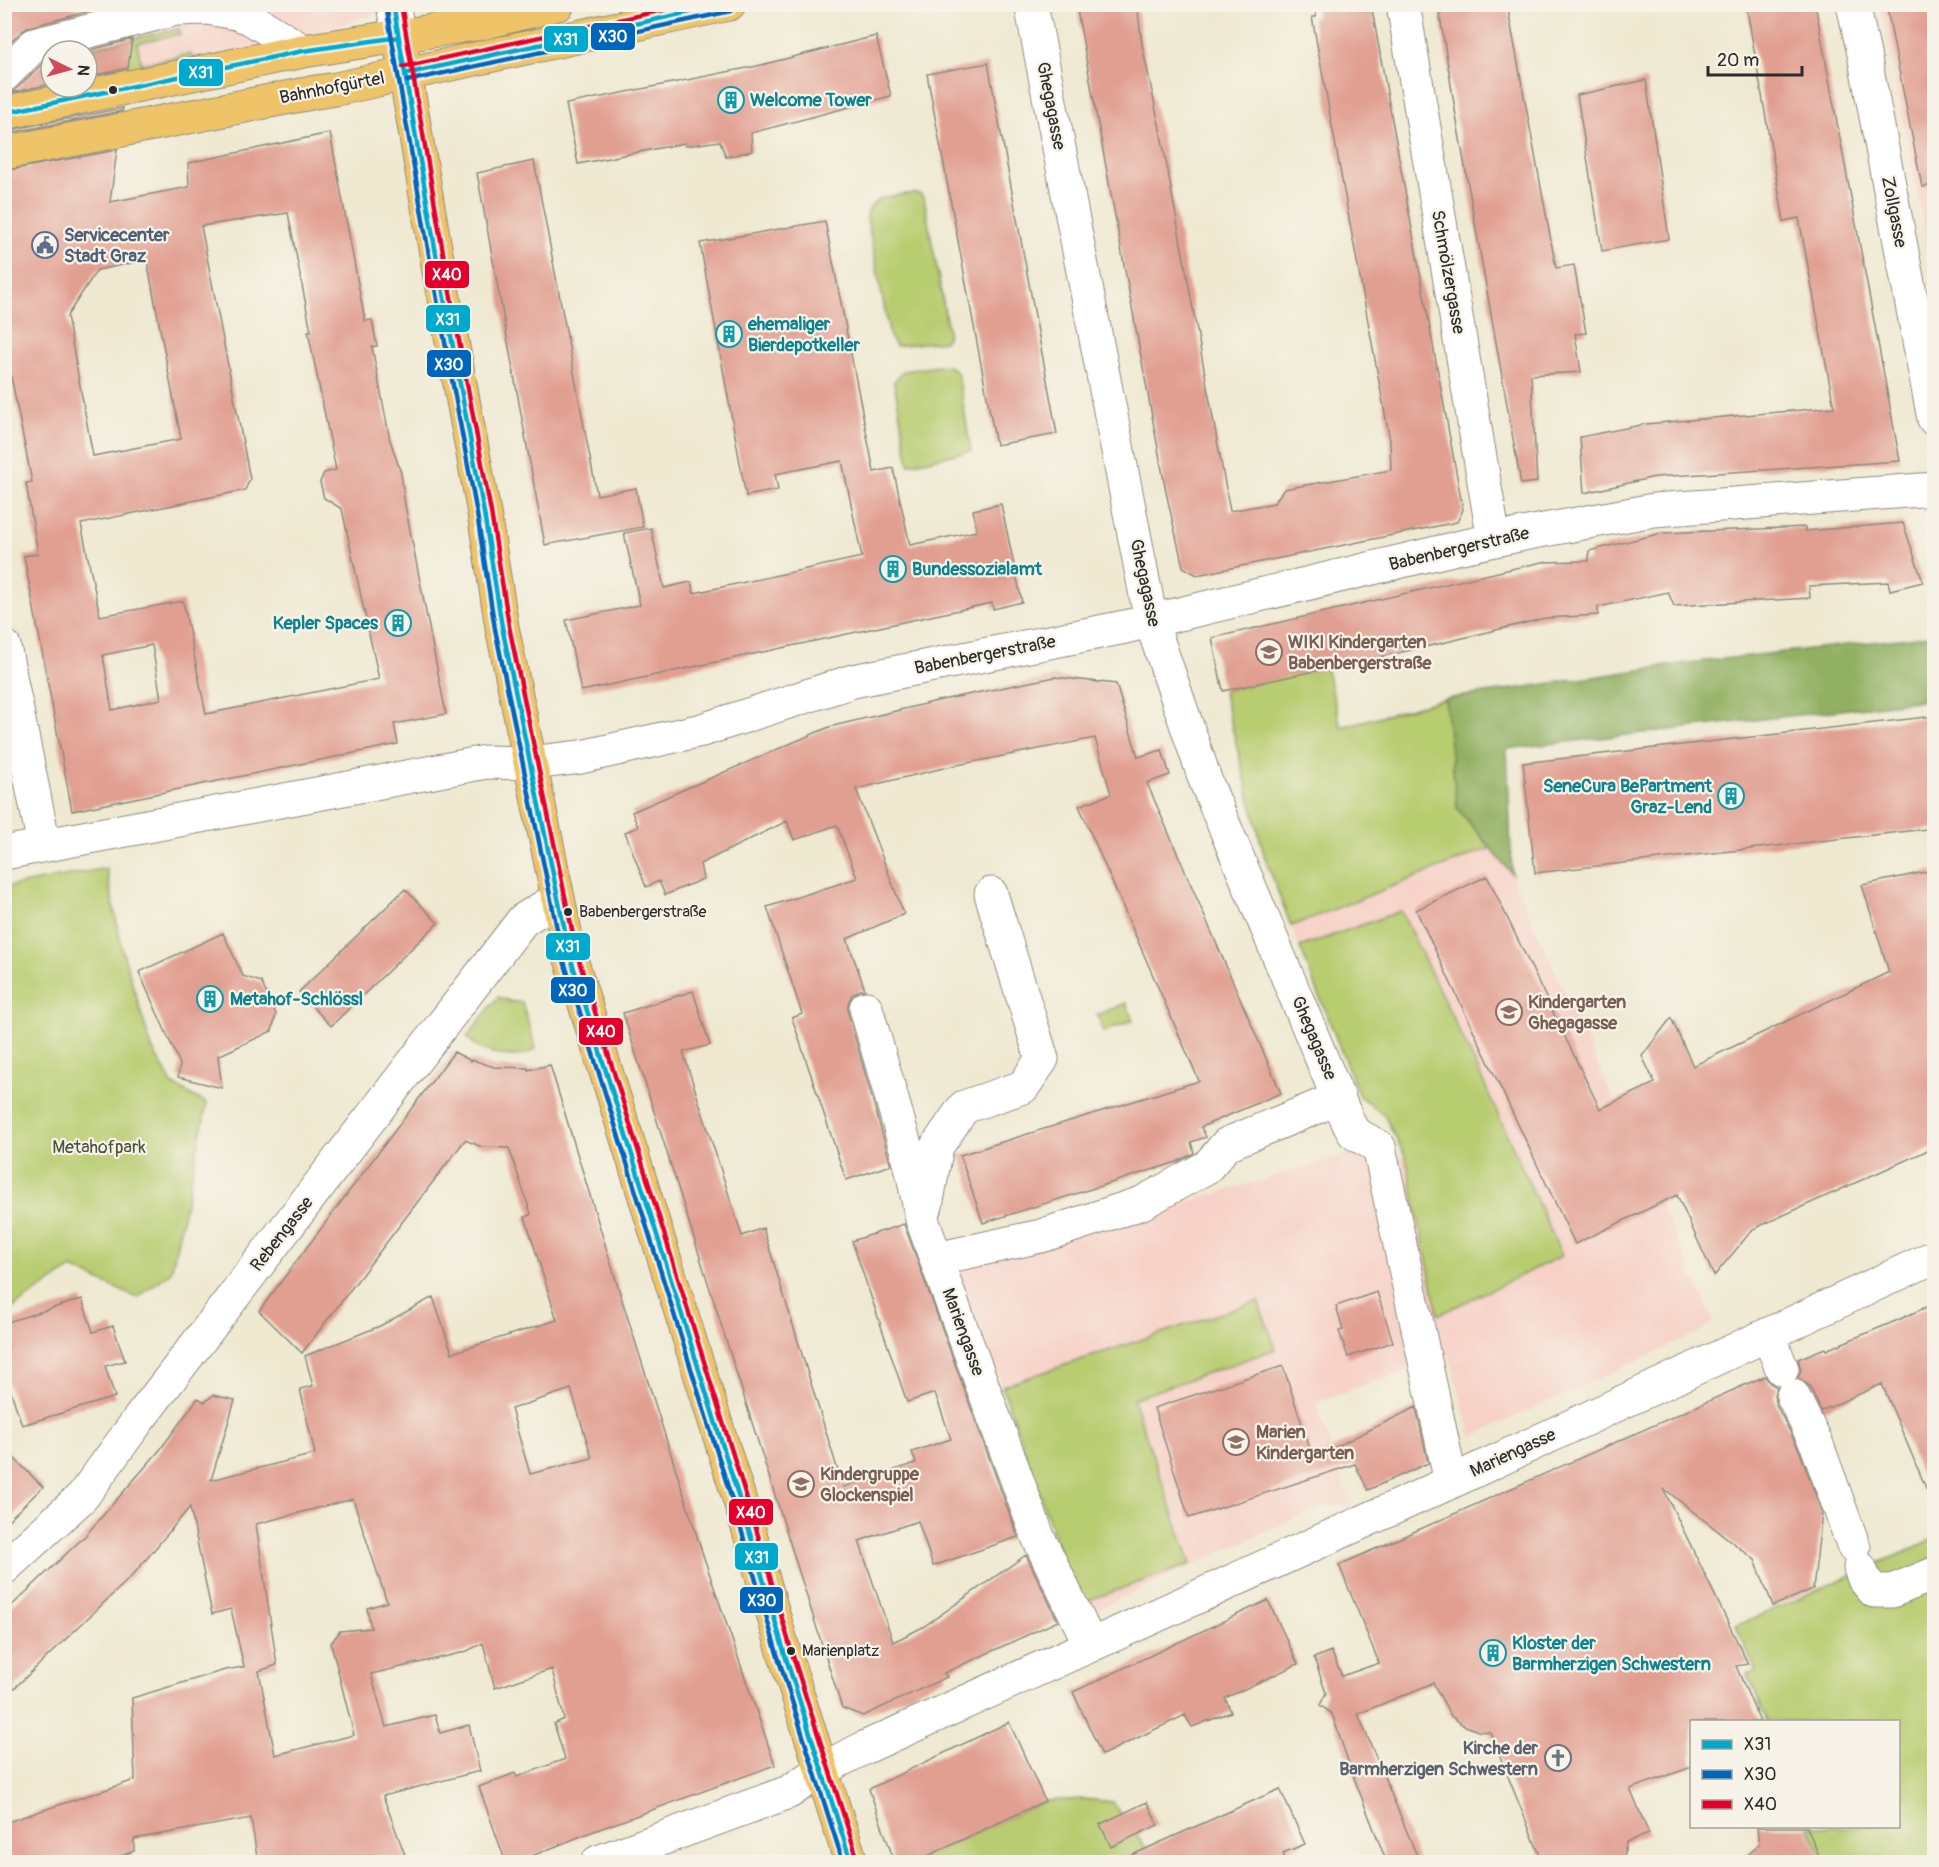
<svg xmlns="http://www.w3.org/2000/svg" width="1939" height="1867" font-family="Pangolin,sans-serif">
<rect width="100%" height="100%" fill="#f7f3e8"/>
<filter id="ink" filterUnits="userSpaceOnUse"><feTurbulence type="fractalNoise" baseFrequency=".0167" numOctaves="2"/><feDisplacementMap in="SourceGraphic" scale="12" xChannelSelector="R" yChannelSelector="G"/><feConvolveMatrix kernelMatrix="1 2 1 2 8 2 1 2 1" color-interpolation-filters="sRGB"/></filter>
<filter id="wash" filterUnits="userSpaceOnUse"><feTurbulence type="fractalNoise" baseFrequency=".008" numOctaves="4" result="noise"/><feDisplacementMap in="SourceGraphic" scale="24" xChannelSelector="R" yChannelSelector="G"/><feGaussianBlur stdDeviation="1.35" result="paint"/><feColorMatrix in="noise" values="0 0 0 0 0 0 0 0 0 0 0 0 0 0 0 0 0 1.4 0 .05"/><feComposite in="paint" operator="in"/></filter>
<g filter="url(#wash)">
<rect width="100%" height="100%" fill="#efe9d2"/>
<path fill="#f7d1c7" d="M4,5H409L284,41L87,83V51H51L24,90L22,78L5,64Z
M1881,5H1934V277Z
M1498,845L1714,1321L1702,1331L1472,1437L1449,1355L1316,1403L1351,1505L1345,1507L1321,1506L1085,1615L1078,1604L1002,1386L952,1271L1360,1151L1405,1158L1384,1115L1359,1096L1291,926Z"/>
<path fill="#b8cc6f" stroke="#727c4d" stroke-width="1.5" d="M179,29L180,34L137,43L141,64L191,54L192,60L87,83V51H76Z
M915,193L920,194L924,198L948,330L947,338L944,341L896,346L890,337L867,218C869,194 895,196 915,193Z
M946,365L954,369L958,374L971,451L909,464L894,382L903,371Z
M1326,667L1341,727L1445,699L1498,845L1291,926L1264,855L1223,691Z
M106,868L122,949L151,1046L172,1084L207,1104L171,1272L137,1298L72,1268L5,1313V887Z
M1401,911L1477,1068L1562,1256L1438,1315L1406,1158L1384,1115L1359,1096L1300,947Z
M498,997L512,1002H522L536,1049C517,1062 482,1055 467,1037Z
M1126,1003L1133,1020L1104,1032L1097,1015Z
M1258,1301L1276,1349L1133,1399L1191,1564L1078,1604L1002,1386Z
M1934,1539V1862H1824L1809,1827L1898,1826V1722L1767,1721L1748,1674L1756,1671L1736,1626Z
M1084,1799L1112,1802L1146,1848L1153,1862H913L1045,1801Z"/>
<path fill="#92b062" stroke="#5e6e46" stroke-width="1.5" d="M1934,635V699L1507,749L1512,874L1457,808L1445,699L1687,663Z"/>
<g id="blocks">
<path fill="#e19f91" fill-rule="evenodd" d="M4,4H65L87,12L29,27L21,32L4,48Z
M1076,4H1137L1142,45L1161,134L1230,511L1274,503L1284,489L1391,470L1390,441L1312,17H1316L1317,4H1371L1463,510L1457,522L1197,575L1183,567L1166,492Z
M1438,4H1507L1556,268L1574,265L1586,333L1575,334L1581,372L1531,375L1537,482L1521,484L1456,116Z
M1746,4H1815L1900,461L1655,477L1584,493L1580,437L1646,424L1834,407L1799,218L1784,221Z
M1886,4H1935V185L1922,187Z
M876,36L891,96L751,133L752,151L726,157L720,141L685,146V143L578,164L566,104L757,66Z
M132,39L128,68L87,77V51Z
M51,60V84L10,93L17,88L44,62Z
M988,63L1057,434L996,445L927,74Z
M1646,80L1669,239L1602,251L1577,95Z
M123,108L122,111L4,134V131Z
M330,133L365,321L372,320L377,346L372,347L390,440L401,473L405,505L446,714L394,724L398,744L72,811L24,556L38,554L26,483L32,482L7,356L4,357V171L117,150L110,202L189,187L188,163ZM288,213L311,331H308L336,470L324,473L320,482L324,498L342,509L379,679L206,714L183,601L100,616L81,524L245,490L250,479L201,226ZM147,260L181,439L93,456L67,316L97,270ZM152,645L161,699L112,710L103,655Z
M534,161L597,495L636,488L643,527L545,545L477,173Z
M825,221L874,472L893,468L910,545L977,531L973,510L1001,504L1022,602L993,609L992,603L581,691L566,620L640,605L624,533L651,528L664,588L691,582L694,593L862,557L842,461L775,474L778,490L746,496L700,243Z
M1903,523L1923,582L1890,590L1888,582L1809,586L1810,598L1674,606L1668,592L1598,607V615L1546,618L1434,645L1223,691L1212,638L1542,562L1589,561V551L1662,533L1805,527V531Z
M1055,677L1116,684L1138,757L1162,750L1170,775L1147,783L1281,1093L1201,1127L1206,1137L1191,1142L1194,1153L1177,1162L983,1223L960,1155L1199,1081L1079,806L1111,794L1095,738L952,766L856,789L904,914L847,939L865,990H860L852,995L848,1004V1013L891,1165L846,1180L792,1018L802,1014L767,907L857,878L837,825L794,840L787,821L700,864L703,879L665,895L659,881L646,887L625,832L638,827L632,812L829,727L937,701Z
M1935,716V828L1535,873L1523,763Z
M1935,870V1147L1753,1229L1714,1276L1677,1195L1575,1244L1416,910L1487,876L1600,1109L1655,1083L1642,1056L1671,1018L1693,1066L1889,972L1862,885Z
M405,889L438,923L331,1026L299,992Z
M223,933L243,976L261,982L276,1014L272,1031L218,1056L222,1088L178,1077L180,1064L139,972Z
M693,991L710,1045L683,1052L742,1236L763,1228L843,1487L916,1463L912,1452L951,1439L935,1393L907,1402L852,1241L904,1224L1018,1537L933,1566L918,1521L859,1541L893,1642L923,1627L1026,1555L1058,1621L944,1673L947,1677L863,1716L842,1708L623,1013Z
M454,1052L471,1061L473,1060L494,1067L528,1068V1070L550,1065L623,1303L703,1555L775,1765L586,1834L515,1863H506L479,1787L515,1773L517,1777L565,1759L554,1724L564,1719L552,1669L495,1688L483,1643L465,1652L371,1674L386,1727L435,1715L440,1733L469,1725L480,1771L383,1796L408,1863H258L251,1818L134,1839V1851L102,1863H4V1823L135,1780L132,1698L225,1670L244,1667L231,1609L212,1614L190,1507L133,1575L4,1698V1613L85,1536L159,1451L198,1398L205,1402L213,1395L235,1400L211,1480L315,1454L300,1389L313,1386L305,1356L380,1326L433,1297L452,1353L557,1320L525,1217L531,1214L509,1148L482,1147L465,1140L302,1353L259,1311ZM571,1389L592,1458L530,1474L511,1409ZM353,1499L387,1602L367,1608L371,1628L340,1631L331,1643L354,1735L275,1755L259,1671L277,1665L256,1524Z
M1377,1292L1393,1342L1348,1357L1339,1331L1343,1330L1336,1306Z
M82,1299L93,1332L113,1326L125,1361L105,1366L115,1397L22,1425L4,1371V1323Z
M1935,1303V1507H1934L1882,1384L1821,1411L1810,1387L1804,1381L1798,1378L1801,1371L1798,1359L1825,1348L1826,1350L1898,1320Z
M1283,1366L1313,1458L1416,1407L1428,1463L1368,1490L1355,1464L1189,1518L1154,1408Z
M1765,1376L1770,1383L1777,1387L1774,1395L1776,1404L1800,1452L1822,1513L1813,1589L1773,1606L1755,1560L1663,1488L1748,1664L1736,1666L1760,1722H1692V1767L1630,1789L1649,1834L1626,1842L1624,1859L1610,1863H1543L1490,1732L1478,1731L1463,1725L1451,1716L1433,1683L1358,1714L1420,1863H1387L1351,1770L1332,1714L1320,1705L1326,1693L1314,1658L1331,1651L1342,1676L1379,1663L1339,1565Z
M4,1448L43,1487L4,1524Z
M1268,1600L1298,1664L1225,1698L1231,1712L1192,1727L1185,1715L1102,1755L1073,1692Z
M1009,1722L1045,1801L913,1863H895L869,1789Z
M1280,1789L1305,1844L1283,1853L1287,1863H1114Z
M1147,1802L1158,1825L1111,1847L1100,1824Z
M1757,1827H1807L1822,1863H1738L1759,1844Z"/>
</g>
</g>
<g filter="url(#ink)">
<use href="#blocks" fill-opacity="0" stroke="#8d8a7e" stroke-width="1.5"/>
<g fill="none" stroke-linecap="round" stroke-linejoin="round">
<defs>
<path id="minor" d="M393,4L399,37
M1031,4L1151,621L1206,782L1349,1124L1354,1133L1379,1147L1451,1482
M1403,4L1494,540
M1853,4L1864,54L1934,419
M4,75L34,45L176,9L207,8L236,13L250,18L303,51
M4,646L44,845
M4,853L486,762L531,763L581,757L702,730L853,681L1125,627L1461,547L1528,533L1654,510L1934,489
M866,1008L911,1166L922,1219L936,1259L1038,1537L1090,1644
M926,1206L937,1146L964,1107L1023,1087L1042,1059L991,894
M936,1259L1041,1236L1142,1203L1207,1167L1227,1144L1339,1098
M1768,1334L1782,1369
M1793,1396L1817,1445L1854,1547
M4,1568L82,1497L139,1419L523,920L557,899
M1860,1568L1864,1579L1874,1591H1892L1934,1574
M598,1862L789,1792L821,1770L864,1748L1451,1482L1934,1257"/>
<path id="major" d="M399,37L440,277L484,513L502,627L570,956L748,1527L785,1655L851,1862
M4,113L303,51L482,23L558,4
M4,153L316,92L336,89L729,4"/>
</defs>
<use href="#minor" stroke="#8d8a7e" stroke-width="35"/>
<use href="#major" stroke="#8d8a7e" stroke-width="35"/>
<use href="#minor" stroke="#fff" stroke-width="33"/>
<use href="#major" stroke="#efc469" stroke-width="33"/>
<defs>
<path id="bus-1" d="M393,4L440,277L484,513L502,627L570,956L748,1527L785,1655L851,1862
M405,74L727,4
M4,113L303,51L399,37"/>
<path id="bus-2" d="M386,5L433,278L477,514L495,629L563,958L741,1529L778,1657L843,1862
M407,81L731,11"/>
<path id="bus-3" d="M401,4L447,276L491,512L509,626L577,954L755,1525L792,1653L858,1860
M403,67L691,4"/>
</defs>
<use href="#bus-1" stroke="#f7f3e8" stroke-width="9"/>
<use href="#bus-2" stroke="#f7f3e8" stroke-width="9"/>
<use href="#bus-3" stroke="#f7f3e8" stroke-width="9"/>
<use href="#bus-1" stroke="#00a9ce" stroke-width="4.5"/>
<use href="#bus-2" stroke="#0065bd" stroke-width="4.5"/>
<use href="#bus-3" stroke="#e4002b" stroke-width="4.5"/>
</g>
</g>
<defs>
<symbol id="building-ring" viewBox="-11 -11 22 22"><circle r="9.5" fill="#f7f3e8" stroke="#0f9aa8" stroke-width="1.5"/><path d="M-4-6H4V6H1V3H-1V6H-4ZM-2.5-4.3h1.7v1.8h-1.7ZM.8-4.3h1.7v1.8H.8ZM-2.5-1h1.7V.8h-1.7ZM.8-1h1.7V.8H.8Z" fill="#0f9aa8"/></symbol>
<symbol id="civic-ring" viewBox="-11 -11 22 22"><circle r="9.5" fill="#f7f3e8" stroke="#5c6f8a" stroke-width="1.5"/><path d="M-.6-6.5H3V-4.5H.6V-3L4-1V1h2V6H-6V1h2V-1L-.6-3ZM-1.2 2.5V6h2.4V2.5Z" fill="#5c6f8a"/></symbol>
<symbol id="school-ring" viewBox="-11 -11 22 22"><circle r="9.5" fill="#f7f3e8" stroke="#8d6e63" stroke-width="1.5"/><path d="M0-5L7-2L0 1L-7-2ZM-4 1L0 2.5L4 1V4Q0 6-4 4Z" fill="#8d6e63"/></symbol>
<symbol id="church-ring" viewBox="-11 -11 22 22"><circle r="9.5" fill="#f7f3e8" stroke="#6b7280" stroke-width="1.5"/><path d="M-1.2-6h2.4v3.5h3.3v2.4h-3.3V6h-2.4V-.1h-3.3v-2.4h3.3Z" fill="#6b7280"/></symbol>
</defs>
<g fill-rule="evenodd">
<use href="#building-ring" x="716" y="85" width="30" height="30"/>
<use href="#civic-ring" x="30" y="230" width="30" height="30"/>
<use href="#building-ring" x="714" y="319" width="30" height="30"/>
<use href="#building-ring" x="878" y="554" width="30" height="30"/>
<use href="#building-ring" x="383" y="608" width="30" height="30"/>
<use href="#school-ring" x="1254" y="637" width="30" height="30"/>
<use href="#building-ring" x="1716" y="781" width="30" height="30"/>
<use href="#building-ring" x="195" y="984" width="30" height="30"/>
<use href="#school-ring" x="1494" y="997" width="30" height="30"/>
<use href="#school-ring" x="1221" y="1427" width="30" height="30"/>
<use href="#school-ring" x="786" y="1469" width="30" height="30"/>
<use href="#building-ring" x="1478" y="1638" width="30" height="30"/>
<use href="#church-ring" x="1543" y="1743" width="30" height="30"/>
</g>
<g fill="#2b2b2b" stroke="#f7f3e8" stroke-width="2">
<circle cx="113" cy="90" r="5"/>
<circle cx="568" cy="912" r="5"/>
<circle cx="791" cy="1651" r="5"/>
</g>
<g text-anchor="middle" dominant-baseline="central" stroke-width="4.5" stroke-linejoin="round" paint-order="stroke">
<g font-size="16" fill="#2b2b2b" stroke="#f7f3e8" text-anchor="start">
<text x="579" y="912">Babenbergerstraße</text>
<text x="802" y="1651">Marienplatz</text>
</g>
<g font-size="18" fill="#2b2b2b" stroke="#f7f3e8">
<text transform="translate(332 88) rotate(-11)">Bahnhofgürtel</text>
<text transform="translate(1051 106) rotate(79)">Ghegagasse</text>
<text transform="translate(1894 212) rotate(79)">Zollgasse</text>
<text transform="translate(1448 272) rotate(80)">Schmölzergasse</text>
<text transform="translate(1459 549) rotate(-13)">Babenbergerstraße</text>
<text transform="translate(1145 583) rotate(78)">Ghegagasse</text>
<text transform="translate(985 655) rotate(-11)">Babenbergerstraße</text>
<text transform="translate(1314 1038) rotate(67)">Ghegagasse</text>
<text transform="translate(282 1234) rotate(-52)">Rebengasse</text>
<text transform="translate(963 1332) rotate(70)">Mariengasse</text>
<text transform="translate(1513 1453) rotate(-25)">Mariengasse</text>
</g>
<g font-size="18" font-weight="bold" fill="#0d838f" stroke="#f7f3e8" text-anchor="start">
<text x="750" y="100">Welcome Tower</text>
<text x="748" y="324">ehemaliger<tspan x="748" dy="21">Bierdepotkeller</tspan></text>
<text x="912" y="569">Bundessozialamt</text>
<text x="378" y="623" text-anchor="end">Kepler Spaces</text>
<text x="1712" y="786" text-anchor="end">SeneCura BePartment<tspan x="1712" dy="21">Graz-Lend</tspan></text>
<text x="230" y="999">Metahof-Schlössl</text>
<text x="1512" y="1643">Kloster der<tspan x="1512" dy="21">Barmherzigen Schwestern</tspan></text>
</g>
<g font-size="18" font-weight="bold" fill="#4e5e75" stroke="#f7f3e8" text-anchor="start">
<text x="64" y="235">Servicecenter<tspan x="64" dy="21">Stadt Graz</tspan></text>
</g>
<g font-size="18" font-weight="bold" fill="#785e54" stroke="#f7f3e8" text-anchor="start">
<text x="1288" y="642">WIKI Kindergarten<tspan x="1288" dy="21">Babenbergerstraße</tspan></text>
<text x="1528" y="1002">Kindergarten<tspan x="1528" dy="21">Ghegagasse</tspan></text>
<text x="1256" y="1432">Marien<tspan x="1256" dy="21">Kindergarten</tspan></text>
<text x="820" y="1474">Kindergruppe<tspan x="820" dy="21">Glockenspiel</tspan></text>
</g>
<g font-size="18" fill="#4e533c" stroke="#f7f3e8">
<text x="99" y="1147">Metahofpark</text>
</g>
<g font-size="18" font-weight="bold" fill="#5b616d" stroke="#f7f3e8" text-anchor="end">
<text x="1538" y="1748">Kirche der<tspan x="1538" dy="21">Barmherzigen Schwestern</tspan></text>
</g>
</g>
<g stroke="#f7f3e8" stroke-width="2">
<rect x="590" y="22" width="46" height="29" rx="6" fill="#0065bd"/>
<rect x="543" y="25" width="46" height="28" rx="6" fill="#00a9ce"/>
<rect x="178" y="58" width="46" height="29" rx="6" fill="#00a9ce"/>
<rect x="424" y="260" width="46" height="29" rx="6" fill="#e4002b"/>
<rect x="425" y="304" width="46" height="29" rx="6" fill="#00a9ce"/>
<rect x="426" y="349" width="46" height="29" rx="6" fill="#0065bd"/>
<rect x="545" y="932" width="46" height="29" rx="6" fill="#00a9ce"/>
<rect x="550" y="976" width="46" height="28" rx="6" fill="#0065bd"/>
<rect x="578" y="1017" width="46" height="29" rx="6" fill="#e4002b"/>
<rect x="728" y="1498" width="46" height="28" rx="6" fill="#e4002b"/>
<rect x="734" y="1542" width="45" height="29" rx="6" fill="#00a9ce"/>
<rect x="739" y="1586" width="45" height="28" rx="6" fill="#0065bd"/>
</g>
<g font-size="16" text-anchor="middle" font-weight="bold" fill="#fff">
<text x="613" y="42">X30</text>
<text x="566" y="45">X31</text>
<text x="201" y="78">X31</text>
<text x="447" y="280">X40</text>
<text x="448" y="325">X31</text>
<text x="449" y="370">X30</text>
<text x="568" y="952">X31</text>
<text x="573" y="996">X30</text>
<text x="601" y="1037">X40</text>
<text x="751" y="1518">X40</text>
<text x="757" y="1563">X31</text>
<text x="762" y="1606">X30</text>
</g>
<rect width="1939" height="1867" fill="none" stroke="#f7f3e8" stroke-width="24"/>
<rect x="1690" y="1720" width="210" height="108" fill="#f7f3e8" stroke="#a5a39c" stroke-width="1.5"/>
<rect x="1702" y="1740" width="30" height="9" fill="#00a9ce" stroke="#a5a39c" stroke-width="1.5"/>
<text x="1744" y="1750" font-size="18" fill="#2b2b2b">X31</text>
<rect x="1702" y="1770" width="30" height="9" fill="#0065bd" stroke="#a5a39c" stroke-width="1.5"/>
<text x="1744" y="1780" font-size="18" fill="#2b2b2b">X30</text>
<rect x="1702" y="1800" width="30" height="9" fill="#e4002b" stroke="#a5a39c" stroke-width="1.5"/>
<text x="1744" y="1810" font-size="18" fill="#2b2b2b">X40</text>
<g transform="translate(69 69) rotate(95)"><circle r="28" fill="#f7f3e8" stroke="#a5a39c" stroke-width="1.5"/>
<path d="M0-4.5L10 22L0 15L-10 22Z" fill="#d1495b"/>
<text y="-9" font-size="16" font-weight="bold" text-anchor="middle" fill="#2b2b2b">N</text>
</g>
<path d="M1708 66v9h94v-9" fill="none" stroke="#2b2b2b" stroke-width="3"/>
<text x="1717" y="66" font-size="18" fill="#2b2b2b" stroke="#f7f3e8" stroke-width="4.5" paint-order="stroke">20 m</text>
</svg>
